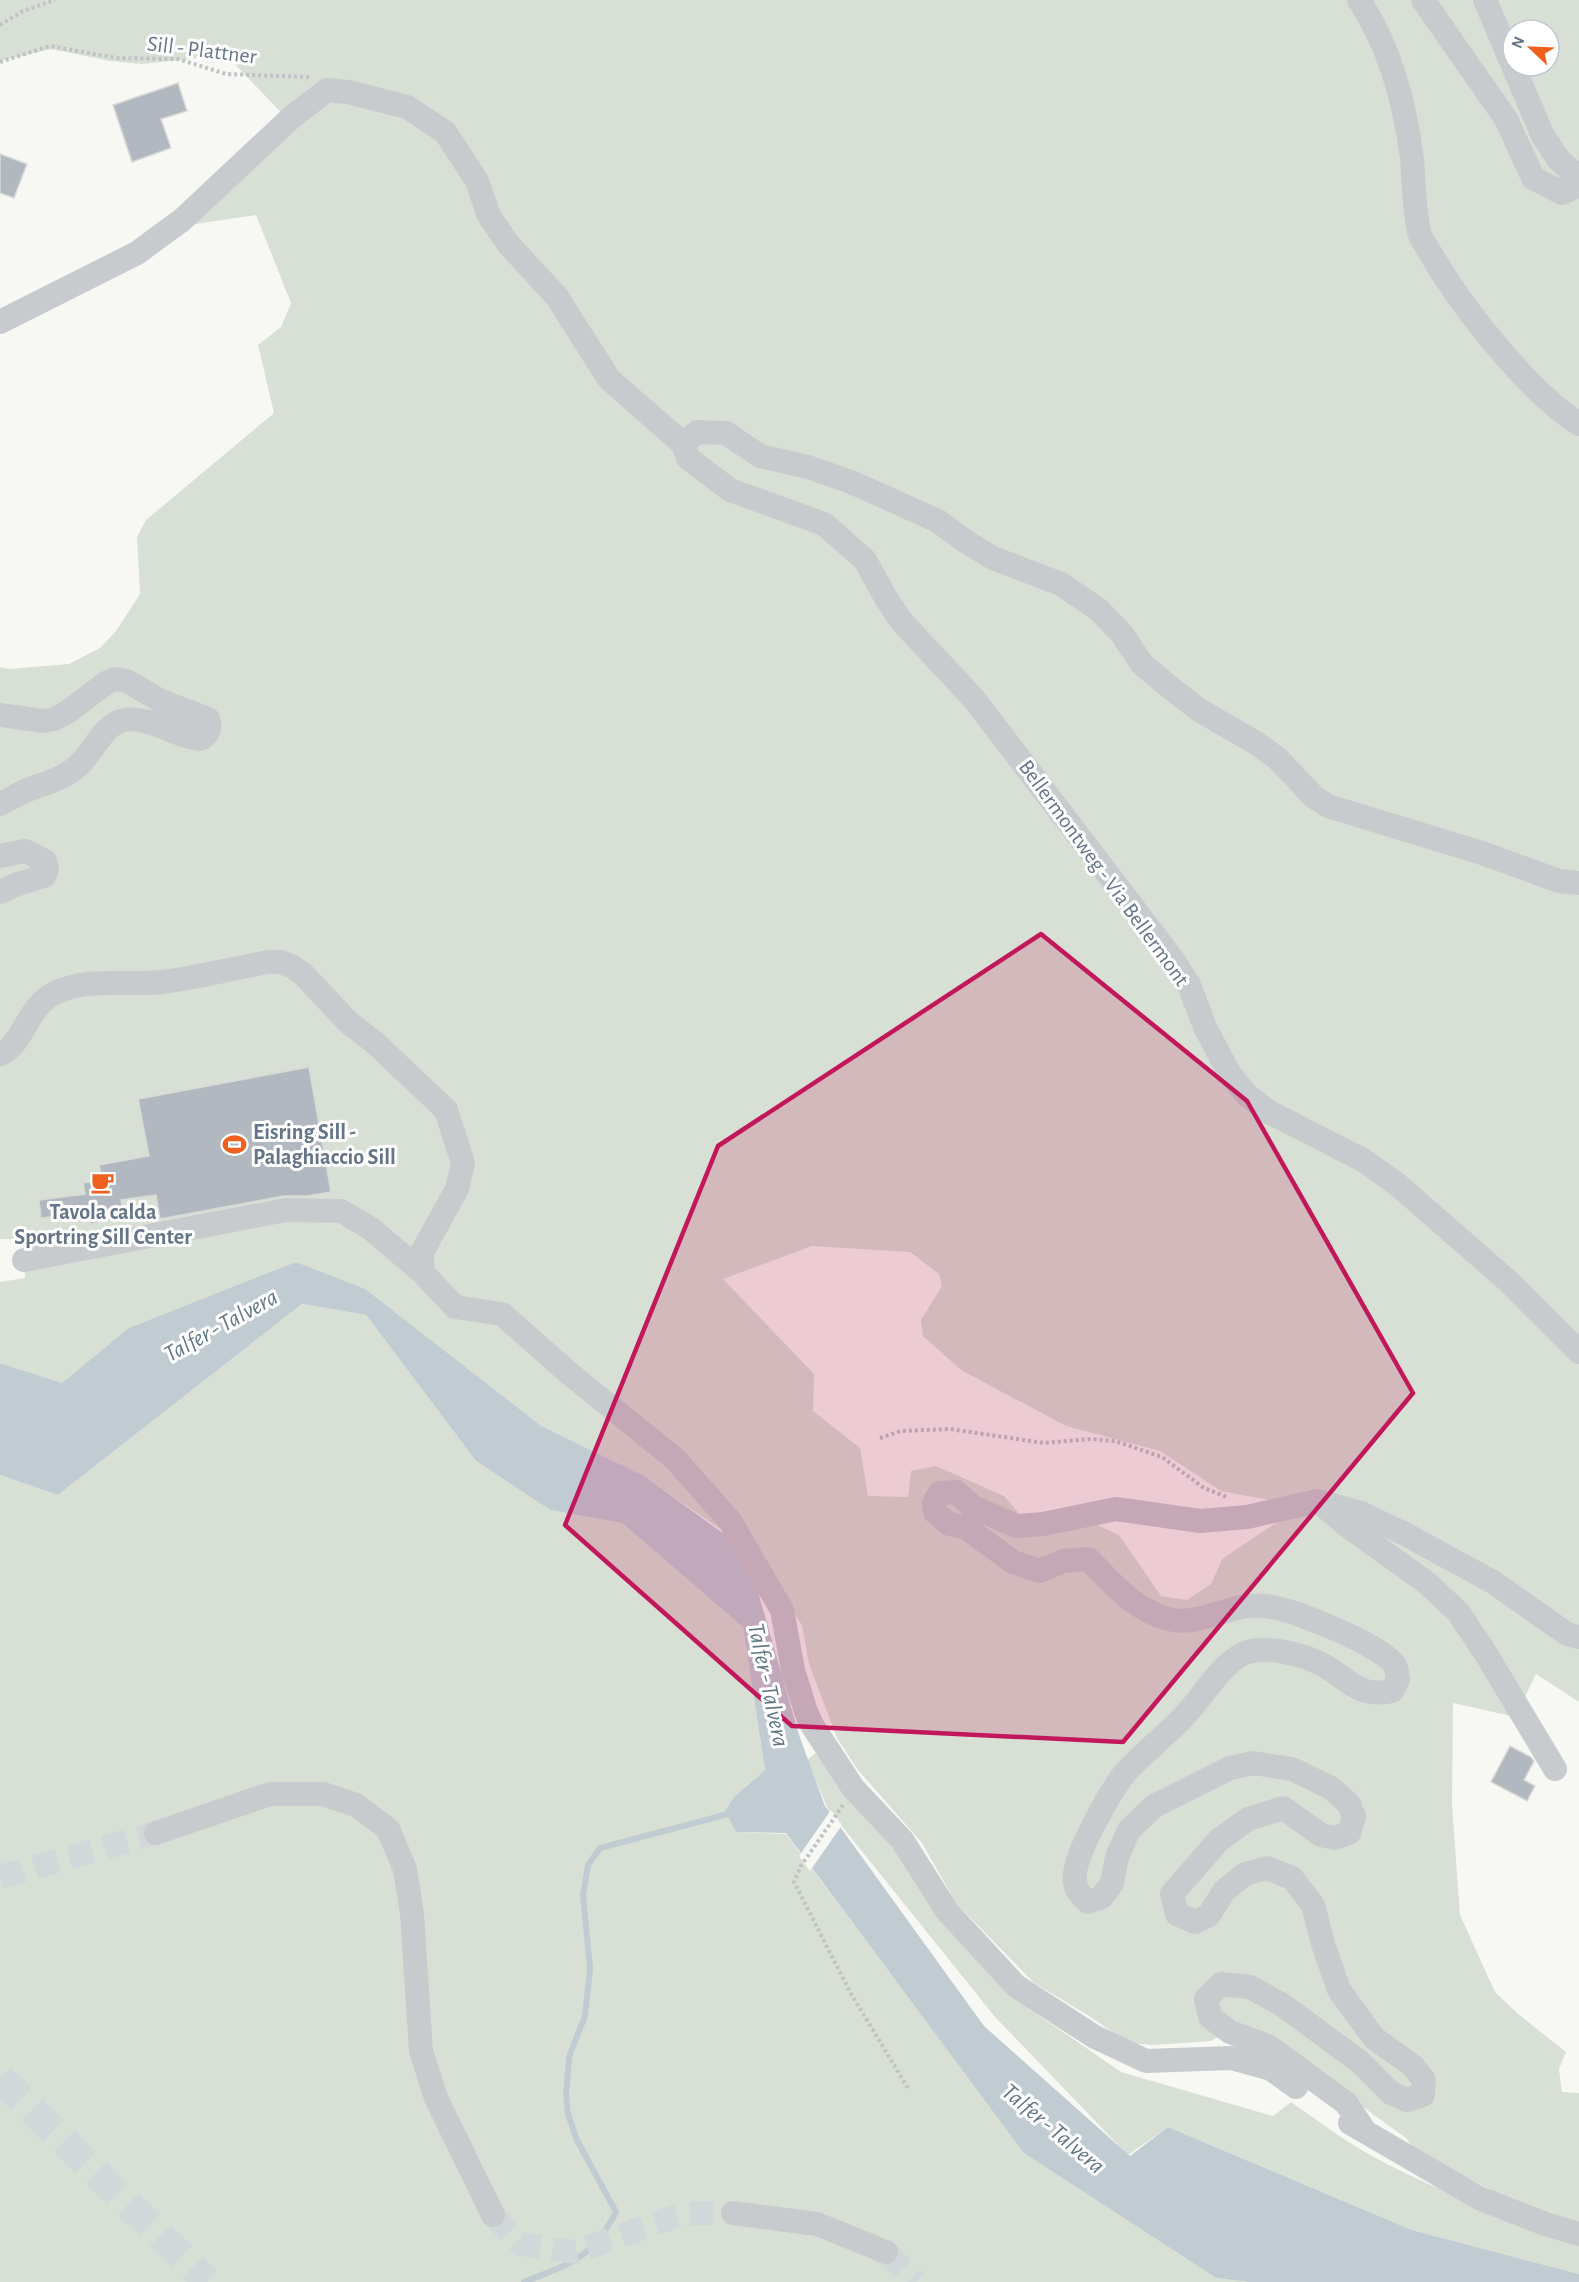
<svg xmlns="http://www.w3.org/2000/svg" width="1579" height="2282" font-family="'Alegreya Sans',sans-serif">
<rect width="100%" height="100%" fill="#f7f8f4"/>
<path fill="#d8e0d5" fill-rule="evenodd" d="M0,0H1579V1702L1536,1674L1515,1717L1453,1703L1452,1804L1460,1915L1495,1992L1517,2013L1566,2052L1559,2069L1562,2092L1579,2093V2225L1503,2196L1418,2153L1406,2138L1274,2043L1238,2025L1211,2041L1154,2045L1129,2043L1086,2014L1034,1983L956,1903L922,1843L858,1770L837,1738L809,1664L802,1625L749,1549L642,1475L542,1427L295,1263L62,1383L0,1363V1282L25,1278L23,1239H0V667L9,669L69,664L100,648L116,631L140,594L137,537L146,520L274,413L258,345L281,327L291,303L256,215L182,226L294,126L226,55L142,64L110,61L51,49L0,61ZM1513,30H1549V66H1513ZM812,1246L910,1252L939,1274L942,1286L921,1320L923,1336L961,1370L1066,1426L1160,1451L1221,1491L1301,1506L1222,1559L1211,1584L1187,1600L1161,1596L1119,1535L1069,1512L1021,1516L1004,1496L936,1466L911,1471L908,1497L868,1496L860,1448L813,1411L814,1374L723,1279Z
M302,1304L366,1315L476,1461L550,1510L622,1523L743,1627L765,1770L735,1796L736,1832L786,1834L1026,2154L1216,2278L1248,2282H0V1475L58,1495Z
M818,1751L1011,1996L1121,2072L1273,2116L1291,2102C1322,2124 1353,2147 1387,2164C1449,2196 1515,2219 1579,2244V2274L1412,2230L1168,2127L1128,2155L995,2017L828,1809L807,1760Z"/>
<path fill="#c1ccd2" d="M296,1262L365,1289L541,1426L644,1476L746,1550L799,1735L825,1806L984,2026L1130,2156L1168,2127L1412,2230L1579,2274V2282H1248L1216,2278L1024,2153L786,1833L736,1832L725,1811L735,1796L765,1770L743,1627L622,1523L550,1510L476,1461L366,1315L302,1304L58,1495L0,1475V1363L62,1383L129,1328Z"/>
<path fill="#f7f8f4" d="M831,1810L842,1825L810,1871L799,1856Z"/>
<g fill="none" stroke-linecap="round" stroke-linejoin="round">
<path stroke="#c1ccd2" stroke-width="6" d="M524,2282C571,2263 591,2260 616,2212L577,2140L568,2114L566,2095L569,2057L585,2016L590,1968L583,1895L588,1865L600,1848L732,1813"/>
</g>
<path fill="#b2b8bf" stroke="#d9d9d7" stroke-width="1.5" d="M178,83L187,111L161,119L171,148L132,162L113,105Z
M0,154L27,164L14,198L0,193Z
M309,1067L331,1192L307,1196H284L160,1219L156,1195L121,1200L124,1217L90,1224L88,1213L41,1218L39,1200L85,1194L83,1183L102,1180L99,1165L149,1156L138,1099Z
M1510,1746L1531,1757L1534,1761L1524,1780L1535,1786L1527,1801L1491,1782Z"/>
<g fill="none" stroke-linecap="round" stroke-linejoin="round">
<path stroke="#d2d7d9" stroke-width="24" stroke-dasharray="24 12" stroke-linecap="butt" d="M0,1877L156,1833
M493,2215L521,2244L575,2252L684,2213H733
M886,2252L916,2282"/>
<path stroke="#d2d7d9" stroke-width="30" stroke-dasharray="30 15" stroke-linecap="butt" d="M0,2078L207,2282"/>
<path stroke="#c1c2c5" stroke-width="4" stroke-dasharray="3 3" stroke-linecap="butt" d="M0,25L23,11L55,0
M0,62L50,46L117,58L178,59L226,74L309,77
M880,1438L901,1431L950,1429L1044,1443L1091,1439L1115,1441L1162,1457L1204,1488L1227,1497
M843,1805L801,1866L794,1882L850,1992L909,2090"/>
<path stroke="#c7cbce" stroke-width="24" d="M1359,0C1390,47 1405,103 1412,159C1414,183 1414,209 1419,232C1421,240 1428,248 1432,256C1463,309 1528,391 1579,424
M1423,0L1506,119L1533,178L1562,193L1573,188L1572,171L1559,160L1543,136L1485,0
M0,322L137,253L182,220L292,117L327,90L348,92L407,107L445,132L477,181L489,216L509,245L557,297L609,379L683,444
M0,715L43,721L54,719L69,711L106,683L115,679L127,681L161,701L208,719C212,728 209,733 201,739C175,737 152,716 125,720C104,723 93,752 79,765C63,780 44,783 25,791C17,795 8,800 0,804
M0,856L25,851L45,861L47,869L44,876L18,884L0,892
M1579,883L1559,881L1482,853L1328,806L1314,797L1278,759L1256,743L1199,710L1167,685L1142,664L1122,634L1099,610L1061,584L993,558L965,541L938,521L851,482L808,467L760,456L726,433L697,432L683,444L688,458L730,490L824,524L865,560L887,600L902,622L974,699L1171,957L1189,985L1205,1027L1229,1073L1247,1095L1269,1112L1363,1160L1398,1185L1508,1281L1579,1352
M0,1054C25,1044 26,1005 57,992C90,977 127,986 161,982C197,978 233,968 269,962H281L293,967L303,974L348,1022L374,1042L446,1110L463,1163L457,1189L422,1252V1272
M24,1260L286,1210L341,1211L370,1228L422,1272L455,1307L502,1314L570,1374L675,1459L730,1521L782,1610L793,1670L806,1712L812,1725L853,1788L902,1840L947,1911L1016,1986L1095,2037L1146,2061L1231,2058L1271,2069L1296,2087
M1324,1506L1349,1527L1427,1583L1458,1612L1486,1654L1555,1769
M156,1833L270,1794H323L356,1805L388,1829L405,1869L412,1914L421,2051L436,2098L493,2215
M1350,2123L1479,2198L1545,2224L1579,2234
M1364,2130L1346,2103L1268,2046L1230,2032L1210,2017L1206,1999L1221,1984L1250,1987L1281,2004L1360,2062L1391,2093L1407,2100L1423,2095L1424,2080L1413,2066L1374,2038L1339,1990L1323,1944L1313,1905L1292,1878L1267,1868L1245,1874L1224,1891L1209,1915L1195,1922L1177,1914L1172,1894L1219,1840L1248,1819L1283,1808L1321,1835L1335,1838L1349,1833L1354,1817L1349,1804L1331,1788L1292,1769L1253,1763L1230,1768L1154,1806L1129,1830L1117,1857L1112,1883L1102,1897L1088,1902C1079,1894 1074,1888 1075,1875C1075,1854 1111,1790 1125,1773C1144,1752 1168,1734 1187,1713C1204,1695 1224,1659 1248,1652C1267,1646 1301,1654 1319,1663C1347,1676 1356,1699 1392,1691L1398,1679C1397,1675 1397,1669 1395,1665C1382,1646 1299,1612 1276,1608C1268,1606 1256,1605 1248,1606C1223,1609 1194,1626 1168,1619C1131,1608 1114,1584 1088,1559L1063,1561L1040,1571L1013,1562L965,1527L949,1524L935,1512L934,1503L940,1493L956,1492L973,1507L1016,1526L1043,1524L1116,1509L1200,1521L1247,1517L1318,1501L1361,1513L1405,1534L1493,1582L1567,1634L1579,1637
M733,2213L817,2224L886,2252"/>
</g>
<path fill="#c2185b" fill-opacity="0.2" stroke="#c2185b" stroke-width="4.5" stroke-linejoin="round" d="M1041,934L1247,1101L1413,1393L1123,1742L792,1726L565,1525L718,1146Z"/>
<defs>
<symbol id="stadium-bare" viewBox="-9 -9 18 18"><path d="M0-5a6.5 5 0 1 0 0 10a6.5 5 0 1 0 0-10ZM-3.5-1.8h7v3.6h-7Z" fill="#ef5f1d" stroke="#fff" stroke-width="2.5" paint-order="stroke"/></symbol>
<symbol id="cafe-bare" viewBox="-9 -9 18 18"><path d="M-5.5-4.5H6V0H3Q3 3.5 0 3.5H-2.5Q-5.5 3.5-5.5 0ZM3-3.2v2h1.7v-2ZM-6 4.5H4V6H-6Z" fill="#ef5f1d" stroke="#fff" stroke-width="2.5" paint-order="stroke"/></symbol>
</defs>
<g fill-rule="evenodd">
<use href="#stadium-bare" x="218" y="1128" width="33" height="33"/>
<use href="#cafe-bare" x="86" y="1166" width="33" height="33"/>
</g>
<g text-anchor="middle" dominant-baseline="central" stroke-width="6" stroke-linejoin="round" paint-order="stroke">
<g font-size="22" fill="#657588" stroke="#fff">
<text transform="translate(202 50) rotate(7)">Sill - Plattner</text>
<text transform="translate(1104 873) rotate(54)">Bellermontweg - Via Bellermont</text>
</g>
<g font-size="22" font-weight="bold" fill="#657588" stroke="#fff" text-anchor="start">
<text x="253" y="1132">Eisring Sill -<tspan x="253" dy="25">Palaghiaccio Sill</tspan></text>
<text x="103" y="1212" text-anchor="middle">Tavola calda<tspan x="103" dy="25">Sportring Sill Center</tspan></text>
</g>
<g font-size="24" font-style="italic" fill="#607783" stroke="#fff">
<text transform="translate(221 1326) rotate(-29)">Talfer - Talvera</text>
<text transform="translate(768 1685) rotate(78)">Talfer - Talvera</text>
<text transform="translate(1053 2129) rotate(40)">Talfer - Talvera</text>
</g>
</g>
<g transform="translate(1531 48) rotate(293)"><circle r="28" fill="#ffffff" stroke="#c1c8cf" stroke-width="1.5"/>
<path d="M0-4.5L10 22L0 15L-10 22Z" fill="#ef5f1d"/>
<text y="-9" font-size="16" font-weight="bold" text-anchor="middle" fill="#657588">N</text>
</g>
</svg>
